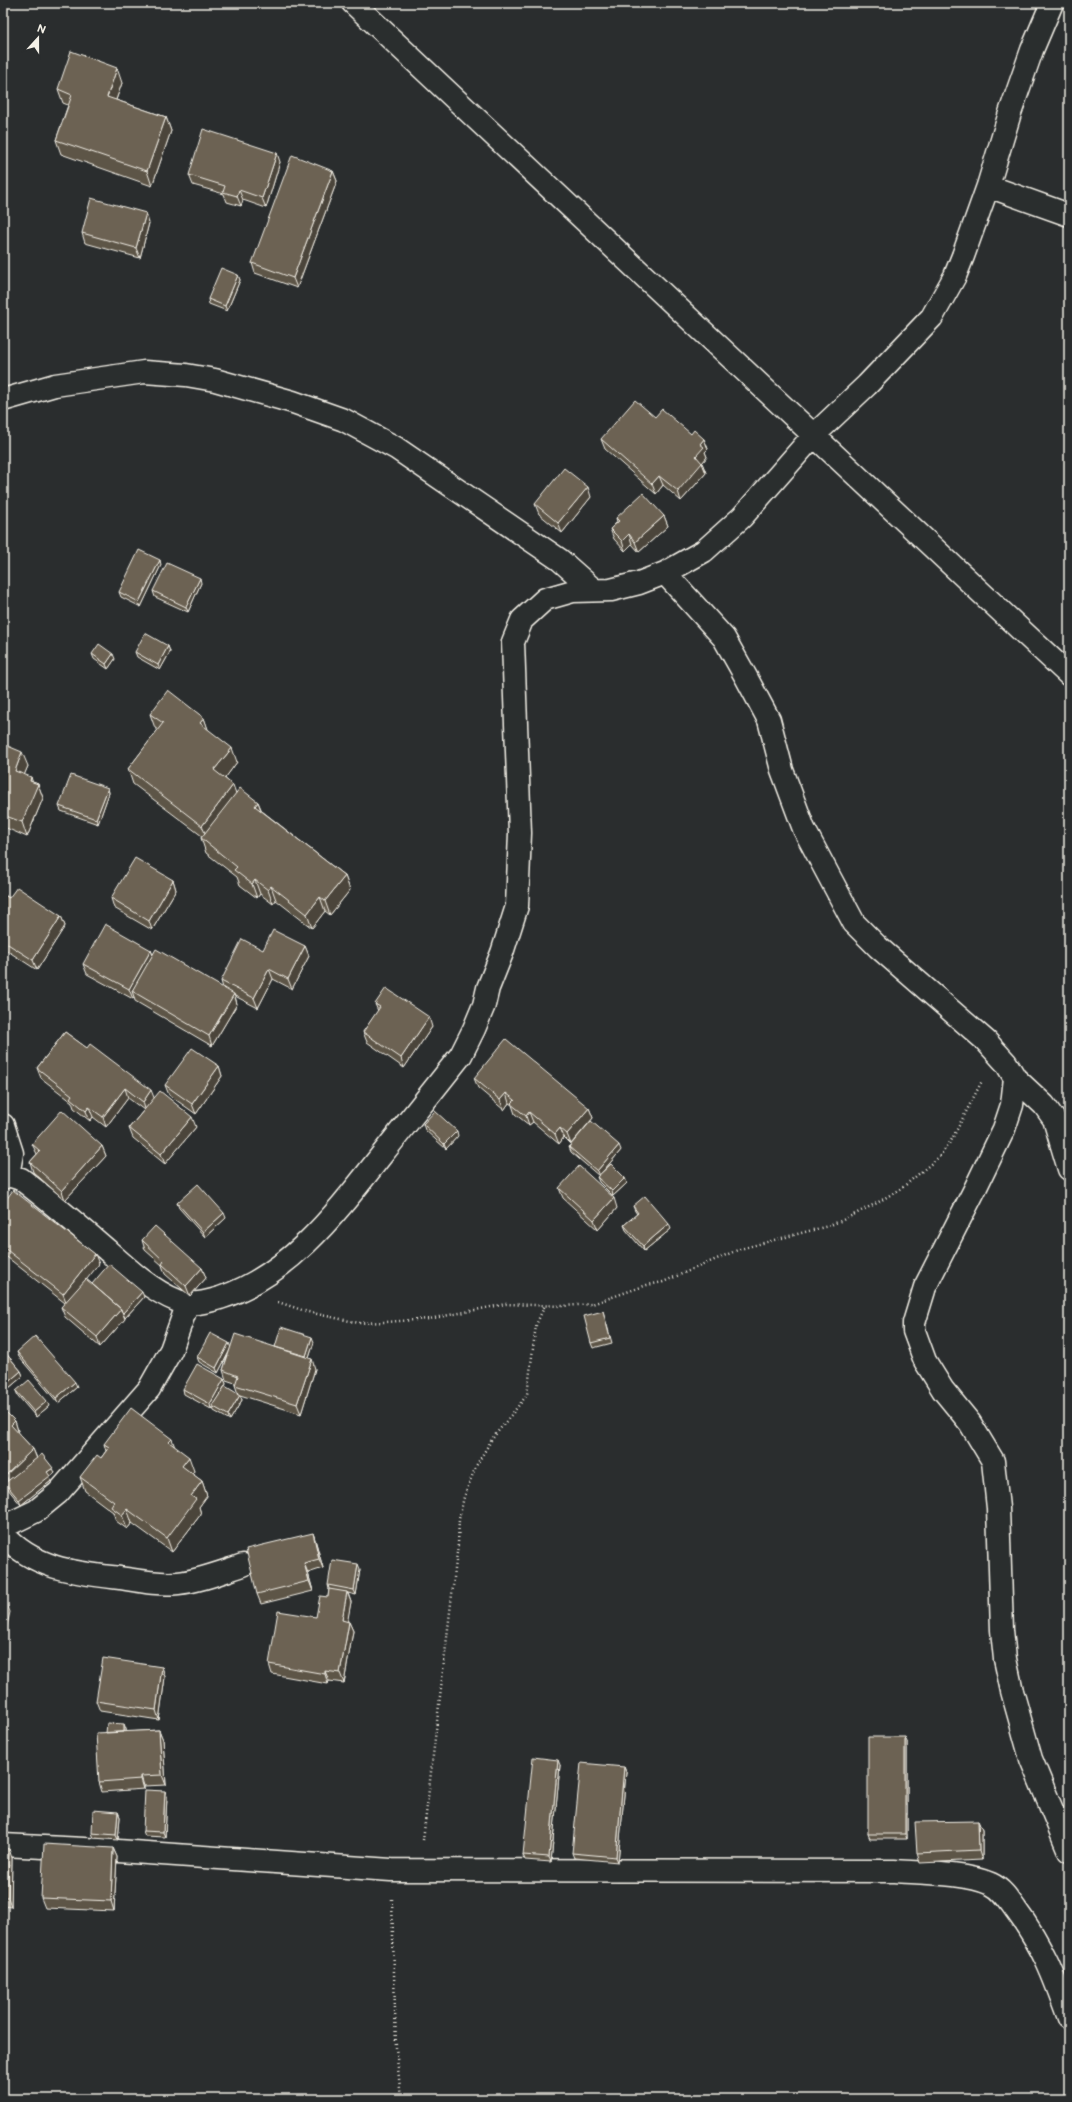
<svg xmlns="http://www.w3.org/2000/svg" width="1072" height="2102" font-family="'Balsamiq Sans',sans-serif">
<rect width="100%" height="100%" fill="#2a2d2e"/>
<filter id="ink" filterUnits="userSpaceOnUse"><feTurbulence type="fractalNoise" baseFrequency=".025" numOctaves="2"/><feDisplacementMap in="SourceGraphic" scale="8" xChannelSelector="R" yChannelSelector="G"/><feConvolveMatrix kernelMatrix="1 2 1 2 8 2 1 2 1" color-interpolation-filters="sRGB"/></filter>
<g filter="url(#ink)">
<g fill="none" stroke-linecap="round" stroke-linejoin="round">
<defs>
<path id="minor" d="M353,3L1069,675
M988,186L1069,215
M3,400L55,385L144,372L186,375L215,380L293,402L344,420L396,448L560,560L594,590
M665,573L724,638L746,677L769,720L782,770L804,829L854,923L878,947L986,1041L1006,1063L1015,1078L1012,1105L1004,1129L974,1191L925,1287L914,1323V1331L925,1361L943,1390L970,1423L993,1461L998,1508L1002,1630L1005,1659L1012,1691L1031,1759L1069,1851
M1015,1078L1044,1105L1054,1119L1069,1169
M3,1125L12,1153L8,1175
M3,1178L8,1175L21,1179C51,1202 79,1226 107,1250C128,1269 152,1291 178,1301C192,1306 206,1302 220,1298C292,1274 339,1209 384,1152C410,1119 436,1087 461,1055L474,1029L484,1005L488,988L502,953L517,906L520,833L513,642L522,620L545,599L573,591L611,590L639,583L665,573L704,551L742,517L813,436L867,385L932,317L955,276L963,256L988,186L1010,113L1032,50L1052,3
M3,1527L36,1511L58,1493L149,1389L171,1350L188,1303
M3,1534C33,1569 77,1573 120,1578C139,1581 159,1585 178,1583C200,1581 222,1572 243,1565
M3,1845L104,1850L391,1870L894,1871C922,1873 966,1873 991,1884C1002,1889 1009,1900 1016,1910C1043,1946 1054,1976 1069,2018"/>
</defs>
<use href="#minor" stroke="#f4f1e8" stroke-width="25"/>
<path stroke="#f4f1e8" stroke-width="2.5" stroke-dasharray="1 3" stroke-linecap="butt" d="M278,1302L308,1312L359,1323L386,1322L429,1319L506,1304L562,1306L592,1304L647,1285L663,1282L740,1249L828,1226L843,1220L877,1203L903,1187L939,1157L951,1141L982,1081
M423,1840L458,1544L459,1519L464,1497L476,1466L492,1439L527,1395L536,1325L545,1305
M392,1899L396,2047L401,2099"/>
<use href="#minor" stroke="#2a2d2e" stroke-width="22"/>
</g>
<path fill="#5d5447" stroke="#f4f1e8" d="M122,83L116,100L166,117L171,131L152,186L61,154L56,140L68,105L63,103L58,89Z
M280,162L266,208L243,200L241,206L227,202L224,194L193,185L189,175Z
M333,171L337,181L297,288L255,273L252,263Z
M149,223L140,258L85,243L82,233Z
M238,275L240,280L227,311L209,304L208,299Z
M655,417L691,434L704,439L708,449L705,452L707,457L702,463L706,473L681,501L663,485L656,494L605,449L601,439Z
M591,497L562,533L539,514L535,504Z
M664,516L668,526L639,552L632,544L625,551L614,539L610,529L617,522L616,518Z
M161,565L141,607L121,597L119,592Z
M201,583L188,612L155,597L153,591Z
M168,646L170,652L160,670L137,657L135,652Z
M92,654L115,659L108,669L94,659Z
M150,714L204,718L208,730L237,762L225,778L236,793L258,802L262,811L345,876L350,890L330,915L325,911L312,928L276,900L273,904L260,894L257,898L240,885L237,877L206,853L201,838L202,836L133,784L128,769L158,730L155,728Z
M3,744L28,766L24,775L32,782L38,784L43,798L27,837L4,827L3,825Z
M108,788L109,793L98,824L61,811L59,806Z
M173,880L176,890L152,930L114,908L111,898Z
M3,894L9,898L61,916L65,926L37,970L3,948Z
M305,946L309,956L292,989L273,979L258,1008L235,996L237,1004L212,1046L135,1001L134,997L133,999L87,974L83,964L151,950L153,955L223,988L221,981L263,950Z
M375,1004L432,1027L404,1068L367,1042L363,1032L378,1011Z
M65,1032L154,1098L196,1127L165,1164L133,1138L129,1128L144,1110L128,1098L106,1127L93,1117L90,1121L74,1108L72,1102L41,1078L37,1068Z
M219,1066L222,1076L196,1114L169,1095L165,1085Z
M474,1078L589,1108L593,1118L571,1144L564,1137L559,1144L533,1122L529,1125L515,1114L512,1105L509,1103L504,1110L478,1088Z
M423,1124L458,1136L446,1149L425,1130Z
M32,1144L102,1146L106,1156L65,1200L33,1172L30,1162L37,1154Z
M569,1147L621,1150L601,1174L627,1183L613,1196L599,1182L597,1177L599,1176L571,1152Z
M559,1188L617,1208L598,1230L563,1198Z
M177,1203L226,1218L205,1237L179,1208Z
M3,1204L99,1264L86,1279L92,1284L144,1297L125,1318L124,1317L125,1319L100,1347L65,1317L61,1307L65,1303L3,1254Z
M633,1206L671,1229L644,1251L626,1230L624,1225L637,1214L635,1211Z
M142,1240L202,1268L206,1278L190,1296L165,1274L162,1265L145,1250Z
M603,1311L612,1343L593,1348L591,1343Z
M314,1342L309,1358L315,1369L301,1414L240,1395L242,1400L230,1420L214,1411L213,1407L211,1409L184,1394L183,1389L224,1379L226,1384L220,1393L238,1394L235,1385V1383L226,1380L223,1370L228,1354L218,1373L199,1362L197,1357L231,1347H275Z
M3,1350L21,1371L23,1376L9,1388L3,1382Z
M17,1352L77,1387L58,1403L19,1357Z
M16,1391L49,1406L36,1417L18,1396Z
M3,1409L15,1421L18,1431L17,1432L33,1449L37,1458L55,1473L50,1477L51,1481L21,1505L7,1488L5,1483L7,1481L3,1477Z
M104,1444L174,1446L194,1471L192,1474L202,1481L207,1496L199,1507L201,1514L172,1552L132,1523L127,1529L116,1521L113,1512L85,1491L80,1477L101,1458L106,1451Z
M313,1533L316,1543L323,1568L308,1573L313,1591L261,1604L257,1594Z
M360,1569L356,1595L348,1593L351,1602L347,1621L349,1622L353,1631L344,1683L329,1681L328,1684L272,1674L269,1664L316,1617L328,1597L329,1589L328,1585Z
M162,1667L165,1677L159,1720L100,1711L96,1701Z
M126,1729V1732L159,1730L163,1740L166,1785L144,1786V1789L102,1792L99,1782L106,1733Z
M907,1742V1839H870L868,1834Z
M560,1765L551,1862L525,1860L523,1855Z
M624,1767L626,1772L618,1862L574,1858L572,1853Z
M167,1796L165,1837L145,1836L143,1831Z
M118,1812L120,1817L118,1840L94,1838L92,1833Z
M978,1821L982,1830V1860L920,1863L917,1853Z
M3,1848L12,1858L11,1907L3,1906Z
M113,1848L117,1857L114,1911L45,1908L41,1898Z"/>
<path fill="#4c453a" stroke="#f4f1e8" d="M117,68L122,83L112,111L107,97Z
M166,117L171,131L152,186L147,171Z
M277,153L280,162L266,208L262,198Z
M333,171L337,181L297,288L293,278Z
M239,190L243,200L241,206L237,196Z
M146,213L149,223L140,258L136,248Z
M238,275L240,280L227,311L225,306Z
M704,439L708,449L705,452L707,457L702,463L706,473L681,501L678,491L696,456L700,444Z
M659,476L663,485L656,494L652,484Z
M588,487L591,497L562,533L558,523Z
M664,516L668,526L639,552L635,542Z
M629,534L632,544L625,551L622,541Z
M160,560L161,565L141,607L139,602Z
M200,578L201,583L188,612L186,607Z
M168,646L170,652L160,670L158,665Z
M113,654L115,659L108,669L106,664Z
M204,718L209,732L200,723Z
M232,748L237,762L220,785L214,770Z
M22,752L28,766L20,785L15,771Z
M31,777L35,790L38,784L43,798L27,837L22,822L30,781Z
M233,785L238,799L208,840L202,826Z
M108,788L109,793L98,824L96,819Z
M258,802L263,816L255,806Z
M345,876L350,890L330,915L325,901Z
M173,880L176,890L152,930L149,921Z
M255,880L260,894L257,898L252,884Z
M271,886L276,900L273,904L268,890Z
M320,897L325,911L312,928L307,914Z
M61,916L65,926L37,970L33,960Z
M305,946L309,956L292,989L288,979Z
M151,950L154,959L132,991L134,997L133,999L129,989Z
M269,969L273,979L258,1008L254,998Z
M234,994L237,1004L212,1046L209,1036Z
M429,1017L432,1027L404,1068L401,1058Z
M219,1066L222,1076L196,1114L192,1104Z
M125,1088L128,1098L106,1127L103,1117Z
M151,1090L155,1100L146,1112L143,1102Z
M506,1093L509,1103L504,1110L500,1100Z
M89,1107L93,1117L90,1121L86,1111Z
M589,1108L593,1118L571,1144L567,1134Z
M529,1112L533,1122L529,1125L526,1116Z
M192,1117L196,1127L165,1164L161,1154Z
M560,1128L564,1137L559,1144L555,1134Z
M457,1131L458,1136L446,1149L444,1144Z
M619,1145L621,1150L599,1176L597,1171Z
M102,1146L106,1156L65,1200L62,1191Z
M625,1178L627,1183L613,1196L612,1191Z
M614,1198L617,1208L598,1230L594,1220Z
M224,1213L226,1218L205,1237L203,1232Z
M669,1224L671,1229L644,1251L643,1246Z
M95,1254L99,1264L67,1304L63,1294Z
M202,1268L206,1278L190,1296L186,1286Z
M142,1292L144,1297L125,1318L123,1313Z
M121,1309L125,1319L100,1347L97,1337Z
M312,1337L314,1342L308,1361L306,1356Z
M229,1343L231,1348L218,1373L216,1368Z
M312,1359L315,1369L301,1414L297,1404Z
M21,1371L23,1376L9,1388L7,1383Z
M224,1379L226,1384L211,1409L210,1404Z
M75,1382L77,1387L58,1403L56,1398Z
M240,1395L242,1400L230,1420L228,1415Z
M47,1401L49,1406L36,1417L34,1412Z
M15,1421L18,1431L14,1435L11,1425Z
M172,1439L177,1453L169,1442Z
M33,1449L37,1459L10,1485L6,1475Z
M189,1457L194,1471L187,1481L182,1466Z
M53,1468L55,1473L50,1477L51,1481L21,1505L19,1500L47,1472Z
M202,1481L207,1496L199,1507L201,1514L172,1552L167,1538L191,1496Z
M127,1509L132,1523L127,1529L122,1515Z
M313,1533L316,1543L323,1568L319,1559Z
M304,1563L308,1573L313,1591L309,1581Z
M358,1564L360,1569L356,1595L354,1590Z
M347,1592L351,1602L346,1630L342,1620Z
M6,1602L10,1612L3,1643V1617Z
M349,1622L353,1631L344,1683L340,1673Z
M162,1667L165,1677L159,1720L156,1710Z
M325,1671L329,1681L328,1684L325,1674Z
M124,1724L126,1729V1741L124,1736Z
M159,1730L163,1740L166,1785L162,1775Z
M905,1737L907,1742V1839L905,1834Z
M558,1760L560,1765L551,1862L549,1857Z
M624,1767L626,1772L618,1862L616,1857Z
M141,1776L144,1786V1789L141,1779Z
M165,1791L167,1796L165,1837L163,1832Z
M118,1812L120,1817L118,1840L116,1835Z
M978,1821L982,1830V1860L979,1850Z
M113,1848L117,1857L114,1911L111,1901Z
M9,1849L12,1858L11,1907L8,1897Z"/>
<path fill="#6c6253" stroke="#f4f1e8" d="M71,51L117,68L107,97L166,117L147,171L56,140L72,95L58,89Z
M203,129L277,153L262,198L239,190L237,196L223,192L225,186L189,175Z
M292,155L333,171L293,278L252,263Z
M91,198L146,213L136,248L82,233Z
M221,268L238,275L225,306L208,299Z
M635,400L655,417L662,409L691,434L694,430L704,439L700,444L704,447L696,456L702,463L678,491L659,476L652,484L601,439Z
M564,468L588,487L558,523L535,504Z
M643,493L664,516L635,542L629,534L622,541L610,529L619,521L616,518Z
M139,550L160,560L139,602L119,592Z
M167,563L200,578L186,607L153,591Z
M145,633L168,646L158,665L135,652Z
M99,644L113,654L106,664L92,654Z
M168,690L204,718L200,723L232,748L214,770L233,785L202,826L128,769L163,723L150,714Z
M3,744L22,752L15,771L31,777L30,781L38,784L22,822L3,815Z
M71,775L108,788L96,819L59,806Z
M240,788L258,802L255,806L345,876L325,901L320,897L307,914L271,886L268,890L255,880L252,884L234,870L237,867L201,838Z
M135,858L173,880L149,921L111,898Z
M17,887L61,916L33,960L3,941V894L9,898Z
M105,924L151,950L129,989L83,964Z
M273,930L305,946L288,979L269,969L254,998L221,981L242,939L263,950Z
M156,949L234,994L209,1036L132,991Z
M386,988L429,1017L401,1058L363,1032L380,1007L375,1004Z
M65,1032L87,1048L90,1044L151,1090L143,1102L125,1088L103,1117L89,1107L86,1111L70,1098L72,1095L37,1068Z
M506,1039L589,1108L567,1134L560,1128L555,1134L529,1112L526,1116L511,1104L515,1100L506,1093L500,1100L474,1078Z
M192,1048L219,1066L192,1104L165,1085Z
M160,1091L192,1117L161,1154L129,1128Z
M62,1110L102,1146L62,1191L30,1162L40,1151L32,1144Z
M435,1111L457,1131L444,1144L423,1124Z
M591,1121L619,1145L597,1171L569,1147Z
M611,1164L625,1178L612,1191L597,1177Z
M579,1166L614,1198L594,1220L559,1188Z
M198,1184L224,1213L203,1232L177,1203Z
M13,1190L95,1254L63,1294L3,1247V1204Z
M645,1196L669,1224L643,1246L624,1225L638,1213L633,1206Z
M155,1226L202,1268L186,1286L162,1264L164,1261L142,1240Z
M109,1264L142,1292L123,1313L122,1312L121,1309L92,1284Z
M86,1279L121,1309L97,1337L61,1307Z
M603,1311L610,1338L591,1343L584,1316Z
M281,1327L312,1337L306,1356L275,1347Z
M210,1333L229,1343L216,1368L197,1357Z
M235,1334L312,1359L297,1404L235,1385L238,1376L223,1370Z
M35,1336L75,1382L56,1398L17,1352Z
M3,1350L21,1371L7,1383L3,1379Z
M197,1364L224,1379L210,1404L183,1389Z
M29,1380L47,1401L34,1412L16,1391Z
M225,1386L240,1395L228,1415L212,1406Z
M131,1408L172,1439L169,1442L189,1457L182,1466L202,1481L191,1496L196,1499L167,1538L127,1509L122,1515L111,1507L114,1502L80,1477L97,1455L101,1458L109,1447L104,1444Z
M3,1409L15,1421L11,1425L33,1449L6,1475L3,1471Z
M42,1454L53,1468L47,1472L50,1476L19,1500L5,1483Z
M313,1533L319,1559L304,1563L309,1581L257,1594L246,1549Z
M332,1560L358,1564L354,1590L328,1585Z
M329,1589L347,1592L342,1620L349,1622L340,1673L325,1671V1674L269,1664L278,1611L316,1617L320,1596L328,1597Z
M3,1601L6,1602L3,1617Z
M103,1658L162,1667L156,1710L96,1701Z
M107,1723L124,1724V1732L106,1733Z
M159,1730L162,1775L141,1776V1779L99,1782L96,1733Z
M868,1737H905V1834H868Z
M533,1757L558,1760L549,1857L523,1855Z
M581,1763L624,1767L616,1857L572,1853Z
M145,1790L165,1791L163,1832L143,1831Z
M93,1810L118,1812L116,1835L92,1833Z
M978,1821L979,1850L917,1853L915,1822Z
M44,1844L113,1848L111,1901L41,1898Z
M3,1848L9,1849L8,1897H3Z"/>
</g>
<rect width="1072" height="2102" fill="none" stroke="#2a2d2e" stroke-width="16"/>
<rect x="8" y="8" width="1056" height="2086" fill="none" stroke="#f4f1e8" stroke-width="1.5" filter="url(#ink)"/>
<g transform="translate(38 38) rotate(21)" stroke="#2a2d2e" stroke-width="3" paint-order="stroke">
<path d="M0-3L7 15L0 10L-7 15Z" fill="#f4f1e8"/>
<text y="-6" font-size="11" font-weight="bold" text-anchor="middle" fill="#f4f1e8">N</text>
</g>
</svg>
